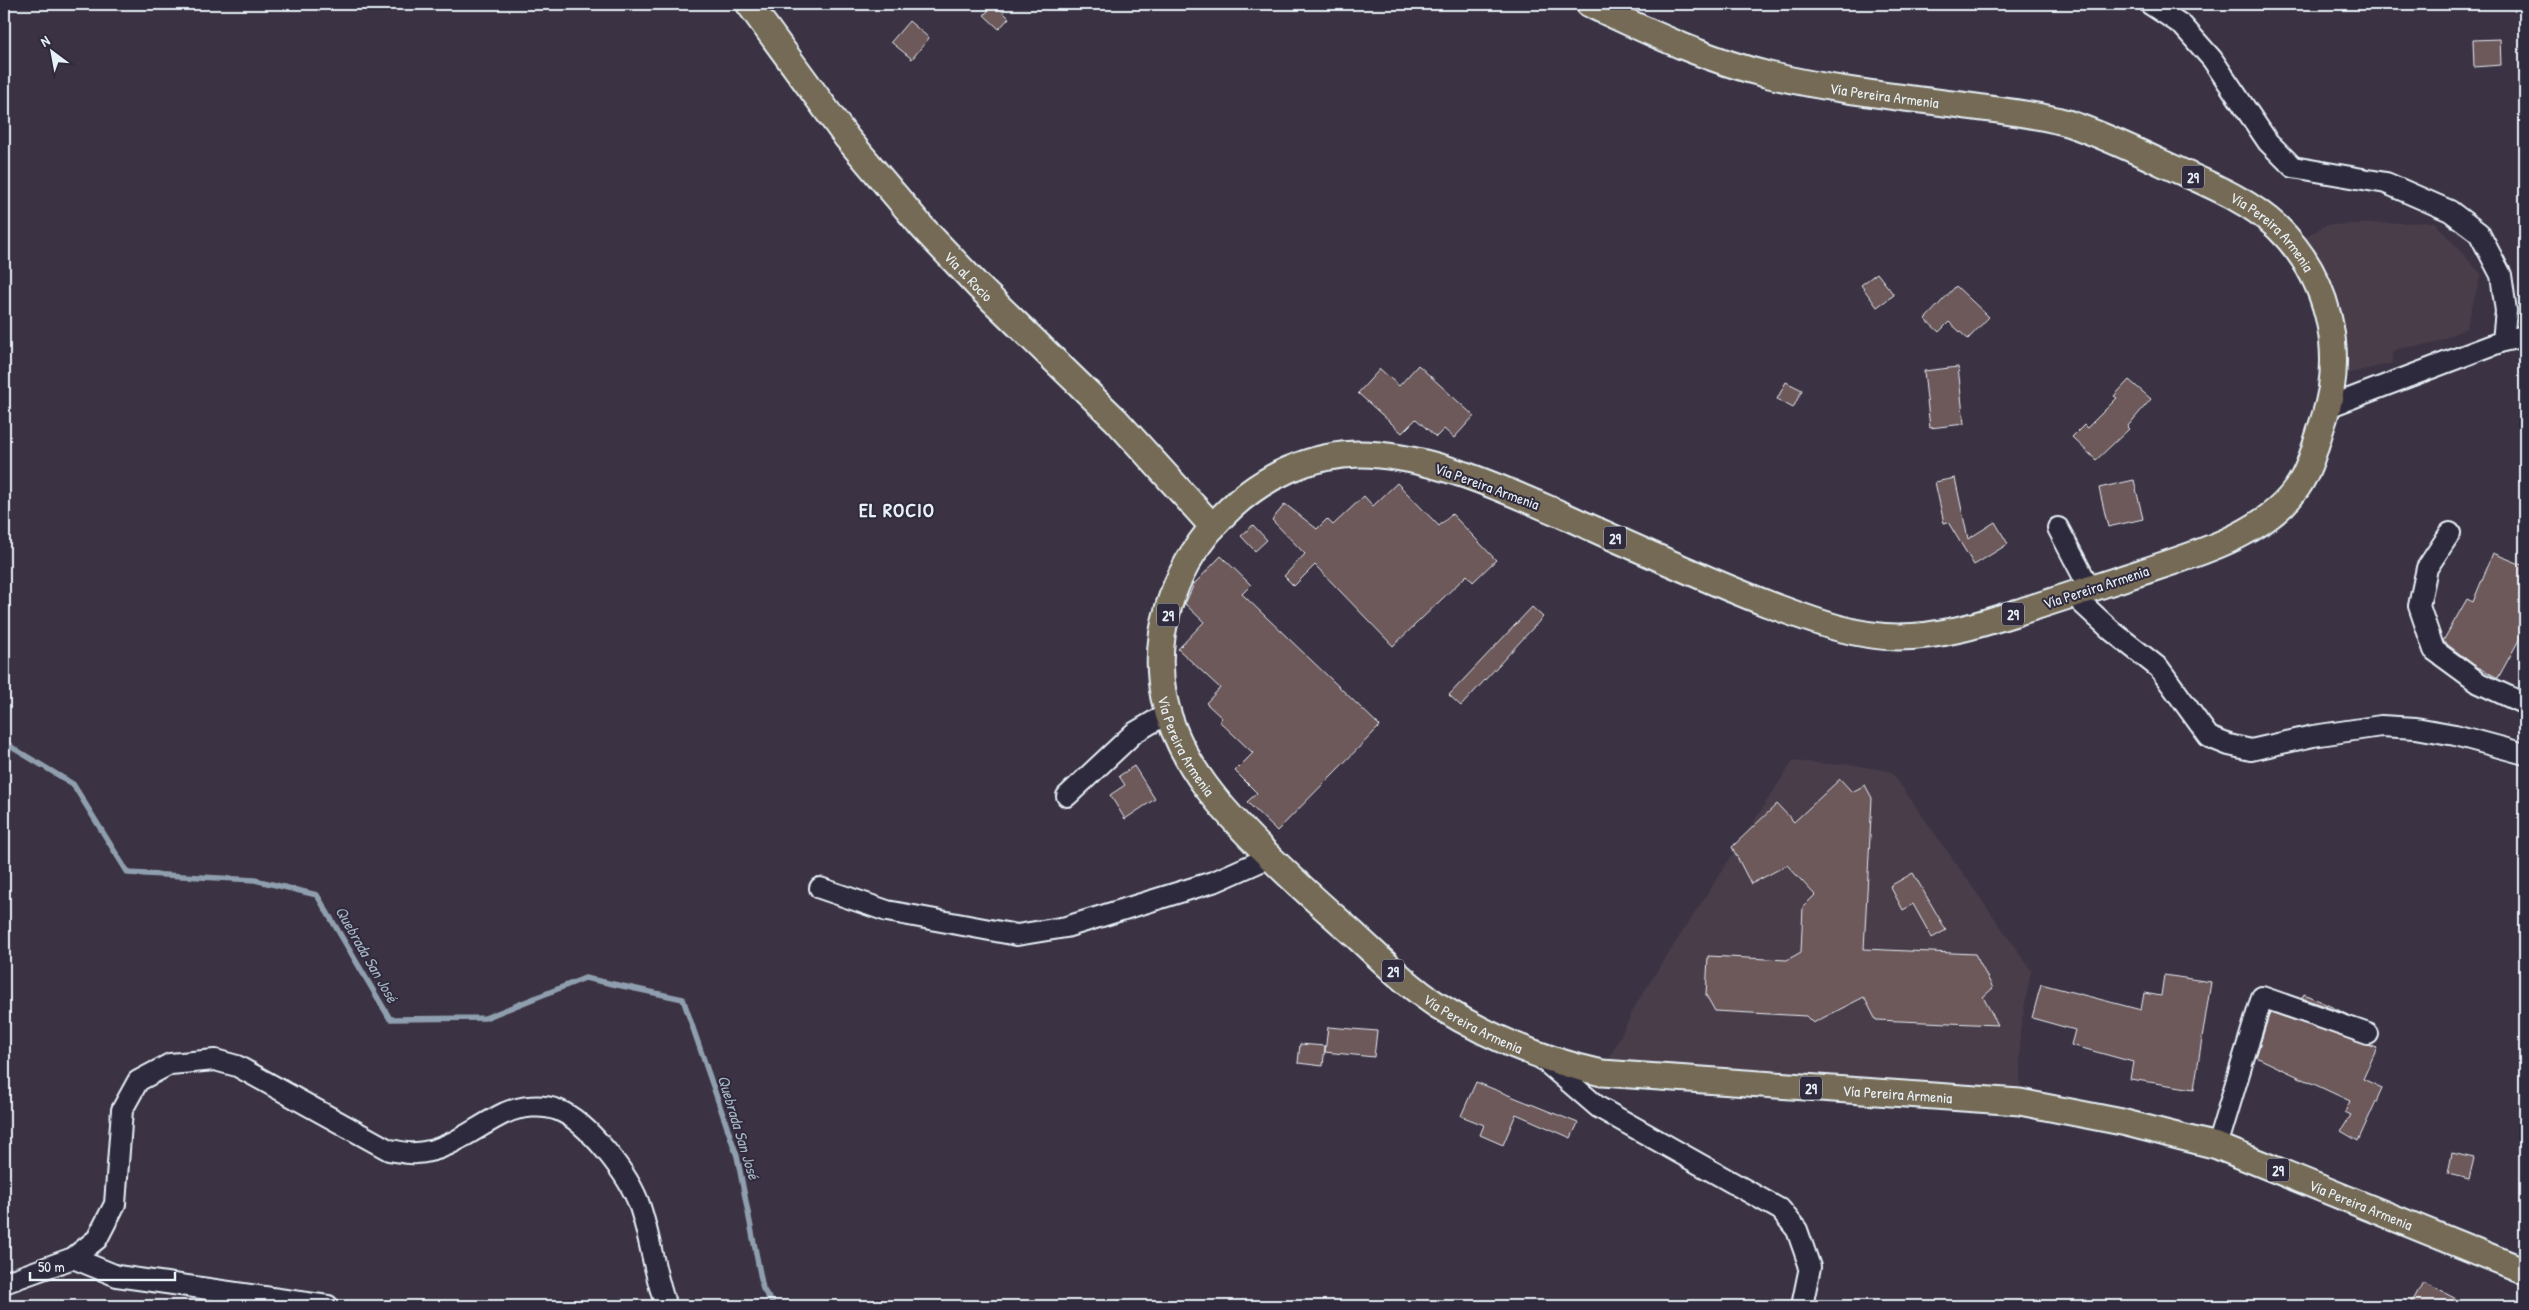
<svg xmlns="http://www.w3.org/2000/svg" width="2529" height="1310" font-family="'Patrick Hand',sans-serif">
<rect width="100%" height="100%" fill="#3b3343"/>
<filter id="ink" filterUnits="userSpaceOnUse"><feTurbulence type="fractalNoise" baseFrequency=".02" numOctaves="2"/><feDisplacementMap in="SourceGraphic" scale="10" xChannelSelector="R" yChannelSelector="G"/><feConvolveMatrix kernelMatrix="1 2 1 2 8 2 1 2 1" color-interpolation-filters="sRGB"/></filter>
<g filter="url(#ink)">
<path fill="#4a3e4a" d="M2434,222L2481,274L2466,328L2433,344L2401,348L2392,352L2393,363L2337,376L2302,239L2326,225Z
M1793,761L1837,765L1847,764L1889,771L1897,775L1892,773L2031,970L2020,1031V1102L1602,1073L1638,1001Z"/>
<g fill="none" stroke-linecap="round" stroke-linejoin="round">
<path stroke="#8f9faf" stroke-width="5.5" d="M4,740L13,748L73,784L128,873L255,880L317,895L390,1019L485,1018L585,978L683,999L737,1156L763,1289L774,1306"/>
</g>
<path fill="#6d585a" stroke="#e8f1f8" d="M995,4L1009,18L999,29L984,15Z
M909,21L929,38L912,59L891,42Z
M2500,39L2501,65L2474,67L2473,40Z
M1877,273L1894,295L1877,307L1861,285Z
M1956,286L1989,317L1968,339L1949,322L1939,332L1925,319Z
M1418,365L1474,416L1454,438L1444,429L1436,437L1416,419L1402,433L1358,393L1380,369L1399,386Z
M1958,367L1964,424L1930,428L1924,371Z
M2129,380L2151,399L2127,427L2129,429L2096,460L2072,437L2084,425L2087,428L2117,398L2114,396Z
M1786,382L1802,390L1793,408L1777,399Z
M1955,478L1968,539L1995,522L2008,544L1974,565L1948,522L1944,523L1935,482Z
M2134,480L2143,519L2108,527L2099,488Z
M1397,483L1439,526L1452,514L1496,560L1473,582L1467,575L1393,646L1315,565L1294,586L1284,576L1305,554L1272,520L1285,504L1317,529L1327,519L1333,525L1364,496L1373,506Z
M1253,525L1267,540L1255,551L1241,536Z
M2493,553L2525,566V629L2498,678L2474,665L2443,641L2467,599L2473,602Z
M1221,556L1251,585L1242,594L1380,726L1277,831L1247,802L1257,793L1235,771L1253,753L1219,721L1222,718L1206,703L1220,688L1178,649L1204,622L1185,604L1194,584Z
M1532,607L1543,617L1461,706L1449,695Z
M1134,766L1155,799L1125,819L1110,795L1125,785L1119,776Z
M1840,779L1852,792L1865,785L1872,798L1864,949L1975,954L1993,988L1983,997L1998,1025L1876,1020L1864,997L1813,1023L1806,1016L1715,1011L1706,995L1708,956L1787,960L1801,952L1803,907L1815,895L1787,865L1751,884L1732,847L1777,804L1794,822Z
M1913,873L1946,930L1932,938L1913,904L1903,910L1890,886Z
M2164,975L2211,982L2194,1089L2130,1079L2133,1062L2071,1045L2075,1030L2032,1018L2041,984L2141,1010L2144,993L2161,996Z
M2304,994L2349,1015L2302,998Z
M2270,1012L2377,1048L2363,1079L2382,1088L2358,1141L2341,1131L2351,1115L2345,1112L2350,1101L2256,1057Z
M1328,1027L1377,1031L1374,1057L1325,1052Z
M1300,1044L1325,1046L1323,1066L1298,1063Z
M1476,1082L1578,1123L1571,1138L1516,1114L1503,1145L1480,1135L1484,1125L1461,1116Z
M2452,1153L2474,1158L2469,1179L2448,1174Z
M2423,1282L2470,1306H2410Z"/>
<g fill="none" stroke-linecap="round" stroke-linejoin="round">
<defs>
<path id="minor" d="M2150,4L2182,25L2212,59L2268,142L2293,167L2386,183L2450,211L2479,233L2501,275L2506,311L2503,341
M2328,407L2503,341L2525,336
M2058,528L2090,589
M2450,533L2427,568L2419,606L2434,650L2479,683L2525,704
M2073,595L2112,631L2159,668L2209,737L2229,745L2251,750L2313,736L2381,726L2416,728L2455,735L2525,754
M1067,796L1134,733L1168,713
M820,888L887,911L1017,935L1066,927L1216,881L1270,857
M1541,1058L1598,1107L1781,1210L1797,1230L1810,1267L1802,1306
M2217,1146L2262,997L2368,1034
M73,1258L117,1276L328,1306
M4,1283L73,1258L97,1239L115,1204L122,1110L138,1081L170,1064L215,1060L237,1066L389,1150C398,1151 407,1154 416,1153C448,1152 477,1126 505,1113C521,1106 542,1104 558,1110C588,1122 630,1176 640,1207C651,1240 654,1274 666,1306"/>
<g id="major">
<path id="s1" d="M749,4L847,138L922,227L978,286L1116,420L1213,527"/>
<path id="s2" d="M1589,4C1647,31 1706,60 1769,75C1832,90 1897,97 1961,105C1995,110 2030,113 2064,122C2097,132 2129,148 2160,162C2200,181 2245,197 2277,227C2329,277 2346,352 2324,419C2316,442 2311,468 2297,488C2265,535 2193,555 2142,572C2104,584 2066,597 2028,609C1984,623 1944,637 1898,637C1853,637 1809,619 1768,604C1699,577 1631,546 1563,515C1505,490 1443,461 1379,455C1253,441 1138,574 1164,698C1178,763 1224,812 1270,857C1298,885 1328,911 1358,938C1383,961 1408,986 1437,1005C1488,1037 1543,1060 1602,1073L2020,1102L2122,1122L2217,1146L2525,1271"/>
</g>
</defs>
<use href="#minor" stroke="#e8f1f8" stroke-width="24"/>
<use href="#major" stroke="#e8f1f8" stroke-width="29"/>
<use href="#minor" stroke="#2f2a3d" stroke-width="20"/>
<use href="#major" stroke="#746b55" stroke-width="25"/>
</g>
</g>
<g text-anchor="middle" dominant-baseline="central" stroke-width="4" stroke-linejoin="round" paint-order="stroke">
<g fill="#2f2a3d" stroke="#b0b5c0" stroke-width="1">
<rect x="2182" y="165.5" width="22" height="23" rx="4"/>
<rect x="1604" y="526.5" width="22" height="23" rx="4"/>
<rect x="2002" y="602.5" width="22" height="23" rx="4"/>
<rect x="1157" y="603.5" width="22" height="23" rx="4"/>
<rect x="1382" y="959.5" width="22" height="23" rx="4"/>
<rect x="1800" y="1076.5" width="22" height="23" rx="4"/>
<rect x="2267" y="1158.5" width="22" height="23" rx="4"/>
</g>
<g font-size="14" font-weight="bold" fill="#e8f1f8">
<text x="2193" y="177">29</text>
<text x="1615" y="538">29</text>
<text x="2013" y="614">29</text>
<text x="1168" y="615">29</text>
<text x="1393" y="971">29</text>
<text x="1811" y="1088">29</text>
<text x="2278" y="1170">29</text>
</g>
<g font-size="15" fill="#e8f1f8" stroke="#2f2a3d">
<text stroke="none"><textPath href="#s2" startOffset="311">Vía Pereira Armenia</textPath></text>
<text stroke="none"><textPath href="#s2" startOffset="731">Vía Pereira Armenia</textPath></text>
<text stroke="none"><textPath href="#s1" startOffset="350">Via al Rocio</textPath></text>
<text transform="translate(1487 486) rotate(20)">Vía Pereira Armenia</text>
<text transform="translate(2096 587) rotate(-18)">Vía Pereira Armenia</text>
<text stroke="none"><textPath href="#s2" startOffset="2425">Vía Pereira Armenia</textPath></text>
<text stroke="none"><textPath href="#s2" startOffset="2830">Vía Pereira Armenia</textPath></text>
<text stroke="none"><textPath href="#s2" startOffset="3265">Vía Pereira Armenia</textPath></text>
<text stroke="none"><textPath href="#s2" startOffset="3745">Vía Pereira Armenia</textPath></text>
</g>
<g font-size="16" font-style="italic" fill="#a5b4c1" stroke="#2f2a3d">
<text transform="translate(367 954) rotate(60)">Quebrada San José</text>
<text transform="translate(739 1127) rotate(73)">Quebrada San José</text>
</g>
<g font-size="20" font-weight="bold" letter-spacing="1" fill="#e8f1f8" stroke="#2f2a3d">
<text x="897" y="509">EL ROCIO</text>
</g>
</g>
<rect width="2529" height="1310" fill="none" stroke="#2f2a3d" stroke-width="20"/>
<rect x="10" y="10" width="2509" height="1290" fill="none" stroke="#e8f1f8" stroke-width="2" filter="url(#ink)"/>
<g transform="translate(52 52) rotate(328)" stroke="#2f2a3d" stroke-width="4" paint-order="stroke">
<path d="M0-4L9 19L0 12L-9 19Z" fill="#e8f1f8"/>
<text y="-8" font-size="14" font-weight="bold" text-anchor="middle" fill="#e8f1f8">N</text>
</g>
<path d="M30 1272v8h145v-8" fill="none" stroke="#e8f1f8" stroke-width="2.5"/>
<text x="38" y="1272" font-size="15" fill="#e8f1f8" stroke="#2f2a3d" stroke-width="4" paint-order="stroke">50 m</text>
</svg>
